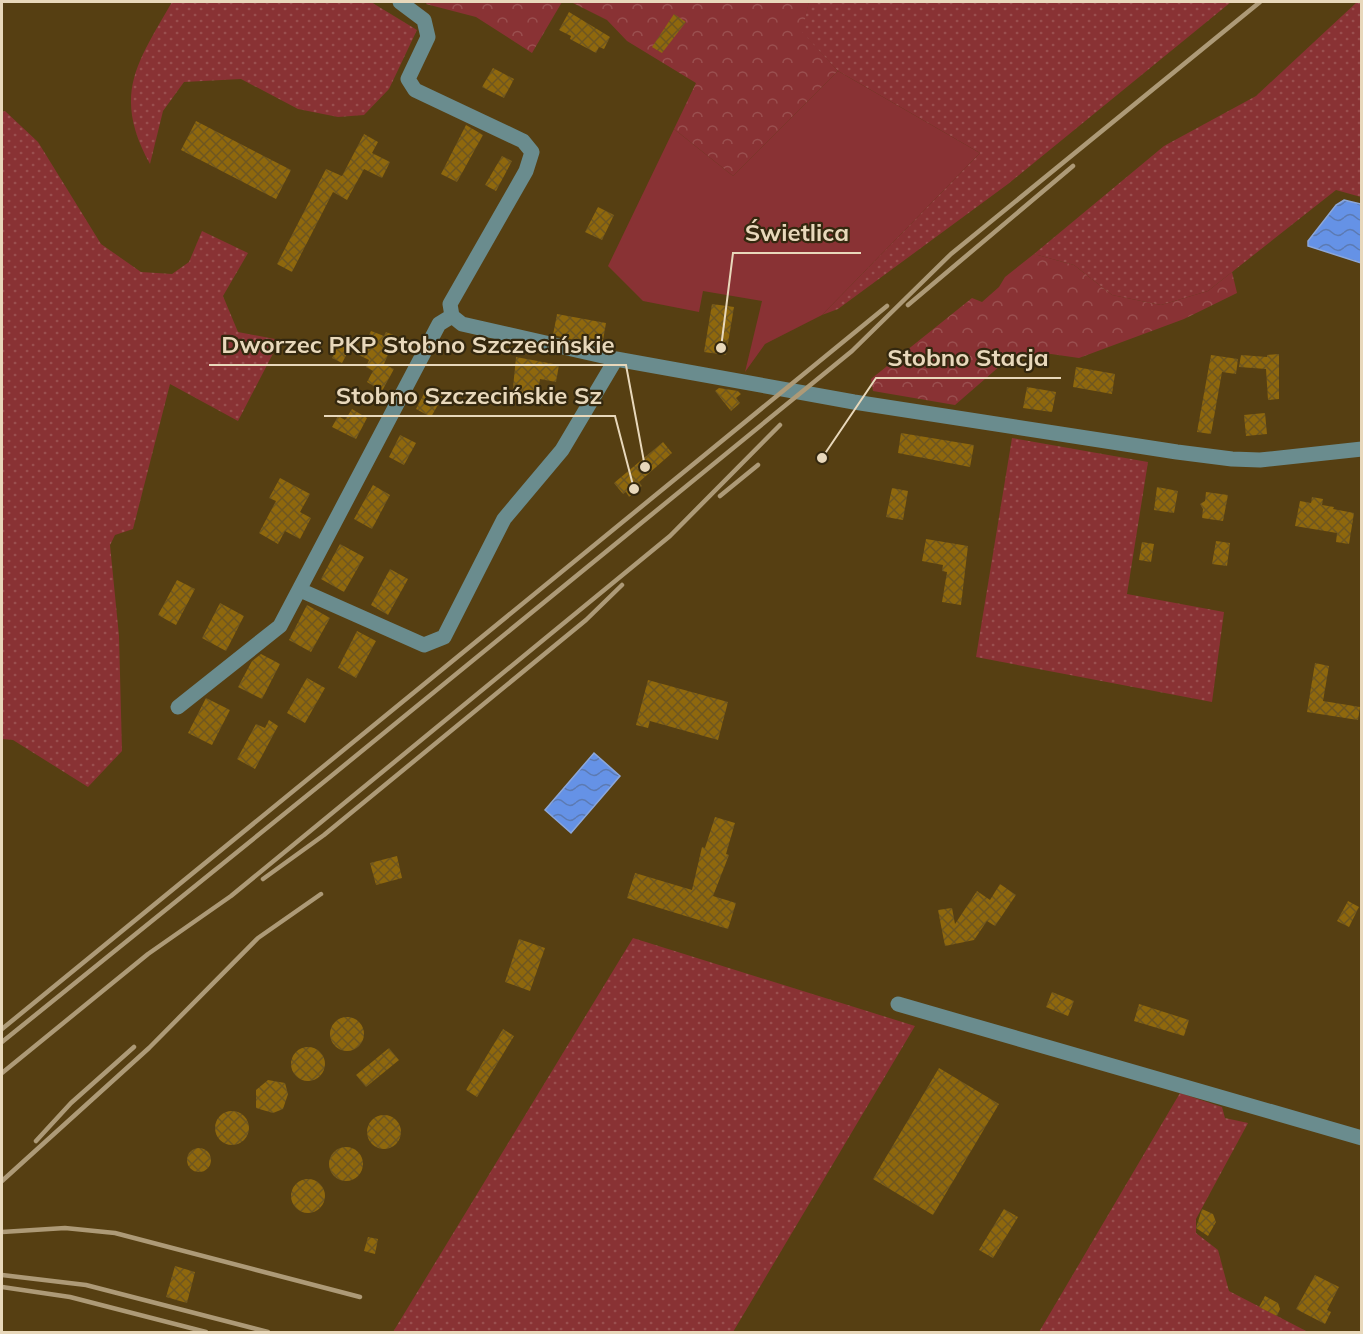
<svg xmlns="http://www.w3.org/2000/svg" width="1363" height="1334" font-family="Mulish,sans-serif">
<defs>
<pattern id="grass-dots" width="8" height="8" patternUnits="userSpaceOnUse" patternTransform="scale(1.5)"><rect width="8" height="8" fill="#893234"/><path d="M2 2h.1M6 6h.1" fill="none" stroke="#9a4f4f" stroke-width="1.8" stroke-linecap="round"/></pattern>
<pattern id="forest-crowns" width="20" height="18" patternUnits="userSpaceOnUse" patternTransform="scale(1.5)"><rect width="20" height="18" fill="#893234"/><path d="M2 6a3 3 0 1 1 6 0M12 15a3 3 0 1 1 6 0" fill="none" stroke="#9a4f4f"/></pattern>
<pattern id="water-waves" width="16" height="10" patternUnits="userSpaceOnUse" patternTransform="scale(1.5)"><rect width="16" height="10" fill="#6592e6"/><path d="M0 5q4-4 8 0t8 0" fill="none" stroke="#5c7ab2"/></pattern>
<pattern id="building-cross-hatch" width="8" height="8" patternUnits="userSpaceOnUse" patternTransform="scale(1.5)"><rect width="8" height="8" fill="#8f680d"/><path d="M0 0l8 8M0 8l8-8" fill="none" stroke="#6e5620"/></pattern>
</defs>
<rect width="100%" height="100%" fill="#563f12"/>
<path fill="url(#grass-dots)" d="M172,2H371L417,30L389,89L364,115L338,117L298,109L241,79L184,82L163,111L150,164C112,95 137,63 172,2Z
M809,2H1231L1008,184L838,309L822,315L980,153L838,71L801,32Z
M1357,2H1361V197L1336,190L1208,291L1161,305L1112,295L1074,265L1034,254L1164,146L1256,96Z
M5,111L38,142L101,244L141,272L172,274L189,262L202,231L248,253L223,296L238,332L280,340L238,421L170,384L133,529L115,535L110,545L119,636L122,751L88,787L13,740L2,739V112Z
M1012,438L1148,462L1127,594L1224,612L1212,702L976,657Z
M633,938L915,1026L733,1332H393Z
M1180,1093L1222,1107L1225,1118L1248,1123L1196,1219V1233L1218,1250L1229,1291L1308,1332H1039Z"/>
<path fill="url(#forest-crowns)" d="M427,2H562L532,53L476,17L426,4Z
M571,2H809L802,32L838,71L733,176L674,129L696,83L627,41L607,20Z
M1034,254L1074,265L1112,295L1161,305L1208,291L1232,272L1237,293L1184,319L1079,358L1051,354L1008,359L955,405L873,391L871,379L972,298L982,302L999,287L1005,277Z"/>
<path fill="#893234" d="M838,71L980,153L822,315L765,344L745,372L762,301L703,291L699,312L643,301L608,266L674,129L733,176Z"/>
<path fill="url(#water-waves)" stroke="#8ca7d9" stroke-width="1.5" d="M1344,200L1361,204V263L1308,246V241L1336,205Z
M594,753L620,776L571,833L545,810Z"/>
<path fill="url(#building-cross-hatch)" d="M569,12L610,37L604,49L599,47L596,53L570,39L571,36L559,30Z
M674,14L686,22L662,53L652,47Z
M493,68L514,79L504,98L482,87Z
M196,121L291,170L276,199L181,150Z
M466,125L483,135L457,182L441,174Z
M364,134L378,142L372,153L390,162L382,178L364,169L347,200L333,192L292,272L277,264L326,169L342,176Z
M502,156L512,161L496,191L485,185Z
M598,207L614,215L602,240L585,232Z
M712,304L734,307L726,355L704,352Z
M557,314L606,323L602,346L553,335Z
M371,331L384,336L386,332L396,336L384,364L394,369L382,391L367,382L373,371L366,367L369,360L359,355Z
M339,344L349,350L342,363L332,358Z
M1279,354V399L1268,400L1266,369L1239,367L1241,355L1267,357V355Z
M1211,355L1238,359L1236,374L1222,372L1211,434L1197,432Z
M516,357L559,365L556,382L540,379L536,402L512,398Z
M1076,367L1115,374L1112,394L1073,387Z
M1027,387L1056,392L1052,412L1023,408Z
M427,388L443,396L431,417L416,409Z
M719,388L738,391L741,394L736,398L740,403L731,411L715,391Z
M352,409L367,418L356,439L332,427L338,416L345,420Z
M1265,413L1267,434L1246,436L1244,415Z
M901,433L974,445L970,467L898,453Z
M400,435L416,443L404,465L389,457Z
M663,442L672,453L639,482L642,486L629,497L626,492L623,494L614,483Z
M280,478L310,494L300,512L311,518L300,539L285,531L278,544L259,533L276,501L269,498Z
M373,485L390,495L372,529L354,519Z
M1157,487L1178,491L1174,513L1154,510Z
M892,488L908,491L903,520L886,517Z
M1206,492L1228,495L1223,521L1202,518L1203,509L1200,504L1205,501Z
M1312,497L1323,499L1322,505L1334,507L1333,509L1354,513L1349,544L1336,542L1337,533L1295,526L1300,501L1311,503Z
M926,539L968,546L961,605L942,602L947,572L942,571L943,565L922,561Z
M1216,541L1230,543L1227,566L1212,564Z
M1142,542L1154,544L1151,562L1139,560Z
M340,544L364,557L344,592L321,579Z
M390,569L408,579L388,615L371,605Z
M177,580L195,589L176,625L158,615Z
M220,603L244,616L226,651L202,638Z
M307,605L330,618L311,652L289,640Z
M357,631L376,641L356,678L338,668Z
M261,654L280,664L262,699L238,687L252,661Z
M1315,663L1329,666L1323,701L1360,707L1358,720L1307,712Z
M307,678L325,688L305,723L287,713Z
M648,680L728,702L718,740L650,721L648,728L636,725Z
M206,698L230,710L212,745L188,733Z
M269,720L278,726L255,769L237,759L256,724L265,728Z
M715,817L735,823L726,854L729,855L713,896L736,903L728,929L627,898L635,873L692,890L702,847L705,848Z
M397,856L402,878L376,885L370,863Z
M1000,884L1016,895L995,926L987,921L974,940L945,946L938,910L952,908L955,924L977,891L990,900Z
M1348,901L1359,907L1349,927L1337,921Z
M519,939L545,948L530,991L505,982Z
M1052,992L1074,1001L1068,1016L1046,1007Z
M1139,1004L1189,1020L1184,1036L1134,1021Z
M330 1034a17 17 0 1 1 34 0a17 17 0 1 1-34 0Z
M503,1029L514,1036L477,1097L466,1090Z
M291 1064a17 17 0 1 1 34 0a17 17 0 1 1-34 0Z
M389,1048L399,1060L366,1087L356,1075Z
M939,1068L999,1104L933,1215L873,1179Z
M268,1080L285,1083L288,1094L283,1109L273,1113L256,1108V1090Z
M215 1128a17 17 0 1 1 34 0a17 17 0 1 1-34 0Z
M367 1132a17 17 0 1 1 34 0a17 17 0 1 1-34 0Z
M329 1164a17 17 0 1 1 34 0a17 17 0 1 1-34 0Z
M187 1160a12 12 0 1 1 24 0a12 12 0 1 1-24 0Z
M291 1196a17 17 0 1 1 34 0a17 17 0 1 1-34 0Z
M1004,1209L1018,1217L993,1258L979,1250Z
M1202,1209L1213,1214L1216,1222L1208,1236L1196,1228Z
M368,1237L378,1239L375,1254L364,1251Z
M175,1266L195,1272L187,1303L166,1297Z
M1315,1275L1339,1287L1327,1310L1331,1312L1325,1324L1296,1309Z
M1265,1296L1278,1303L1280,1309L1277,1316L1259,1307Z"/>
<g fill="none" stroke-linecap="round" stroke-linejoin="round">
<path stroke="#6a8c8e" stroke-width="15" d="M400,2L424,20L428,37L408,79L415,90L523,141L532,152L526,171L450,304L452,316L462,324L616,359L854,402L1177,452L1232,459L1260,460L1362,449
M300,590L424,645L444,637L504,519L562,450L616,359
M178,707L280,626L439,324L452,316
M898,1004L1362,1138"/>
<path stroke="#ad9a77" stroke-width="4.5" d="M908,305L1073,166
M720,496L758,465
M263,879L324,835L586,620L622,585
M2,1029L887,306
M2,1042L330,777L852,351L951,254L1260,2
M2,1073L148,954L231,896L670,536L780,425
M36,1141L71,1103L134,1047
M2,1181L149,1048L258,938L321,894
M2,1232L65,1228L115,1233L360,1297
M2,1275L86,1285L268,1332
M2,1287L70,1297L206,1332"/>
</g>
<path fill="none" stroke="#e8d8bb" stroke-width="2" d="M721 348L733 253H861M645 467L626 365H209M822 458L876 378H1061M634 489L615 416H324"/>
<g fill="#e8d8bb" stroke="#34280f" stroke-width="2">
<circle cx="721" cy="348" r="6"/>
<circle cx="645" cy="467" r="6"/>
<circle cx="822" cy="458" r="6"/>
<circle cx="634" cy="489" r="6"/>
</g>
<g font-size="24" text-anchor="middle" font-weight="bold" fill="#e8d8bb" stroke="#34280f" stroke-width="4.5" stroke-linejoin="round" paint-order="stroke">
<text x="797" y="241">Świetlica</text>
<text x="418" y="353">Dworzec PKP Stobno Szczecińskie</text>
<text x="968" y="366">Stobno Stacja</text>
<text x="469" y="404">Stobno Szczecińskie Sz</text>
</g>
<rect width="1363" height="1334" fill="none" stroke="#e8d8bb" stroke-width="6"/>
</svg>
